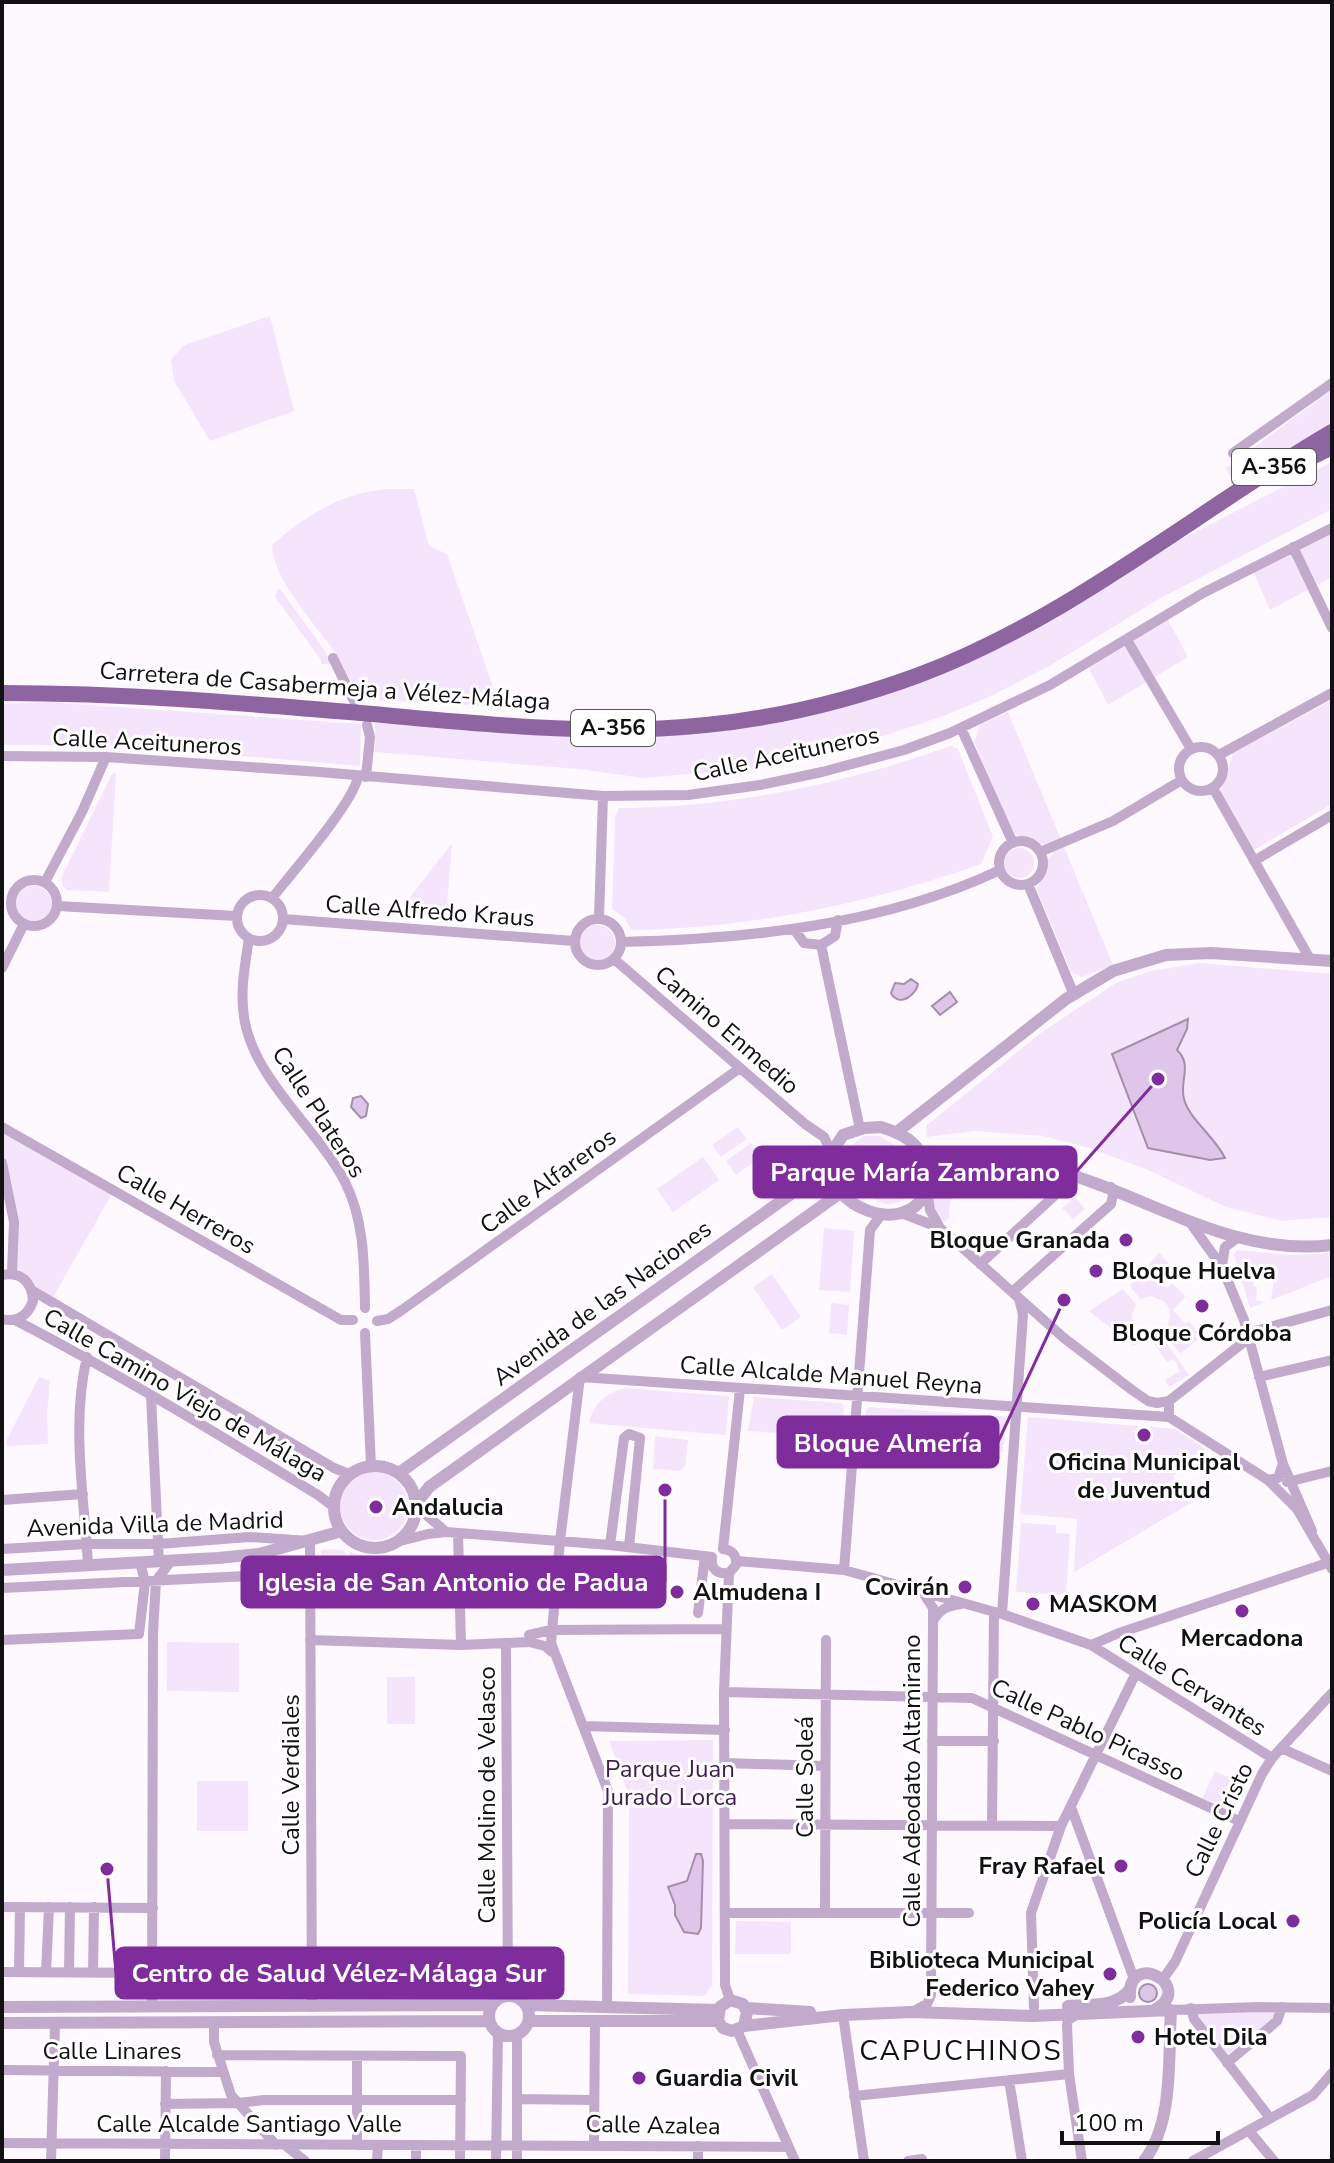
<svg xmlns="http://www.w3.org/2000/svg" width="1334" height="2163" font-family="'Nunito Sans',sans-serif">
<rect width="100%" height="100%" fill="#fdf9ff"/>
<path fill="#f5e5fc" d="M270,316L294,411L210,441L174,381L171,359L185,345Z
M1332,390V425L1234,482L1226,468Z
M1332,462V509L1159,599L1051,665L991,696L944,716L840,750L755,768L644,778L578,769L375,752V722L635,737L704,734L785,721L871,699L961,666L1016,640L1172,544Z
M389,489H414L429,546L447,554L500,707L360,699C352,684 345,669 336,654C316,624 273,581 272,545C308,514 340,493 389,489Z
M1332,532V577L1270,610L1253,571Z
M278,589H280L326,652L330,664H321V660L275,597Z
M1167,618L1188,657L1108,705L1088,667Z
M1332,700V804L1254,850L1221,792L1233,753Z
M49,702L361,724L360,766L111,745H2V704Z
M1008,712L1113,965L1082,977L1071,972L1037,890L1046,861L1054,853L1052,845C1040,845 1026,842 1016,834C1002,821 983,762 974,742L980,725Z
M951,746L958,749L993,837L981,864C867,904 752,928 631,930L625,918L612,909L615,818L619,808C734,807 843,784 951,746Z
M116,773L109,892L67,890L63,886L61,878L112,774Z
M452,843L446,918L398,913Z
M1004 863a15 15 0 1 1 30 0a15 15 0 1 1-30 0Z
M16 904a18 18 0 1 1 36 0a18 18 0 1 1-36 0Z
M579 943a18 18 0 1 1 36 0a18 18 0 1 1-36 0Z
M1200,963L1332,974V1217L1282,1221L1226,1207L1146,1169L1089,1148L1043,1136L975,1131L927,1137L926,1126L1042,1032L1116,983L1151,971Z
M738,1127L747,1139L721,1157L712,1145Z
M2,1132L113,1192L51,1301L17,1273L18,1218L2,1155Z
M864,1136H880L896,1146L842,1168C845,1152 849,1145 864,1136Z
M751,1143L761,1157L736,1175L726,1161Z
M908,1155C918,1173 917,1201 891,1204C880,1205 870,1197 862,1192C856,1187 852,1185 848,1179Z
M703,1157L719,1180L673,1212L657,1189Z
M951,1170L960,1187L950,1202L949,1219L944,1222C926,1206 930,1182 951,1170Z
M1075,1197L1085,1209L1073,1219L1062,1208Z
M824,1228L854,1231L850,1292L819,1290Z
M1237,1250L1290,1255L1332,1253V1276L1271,1300L1275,1271L1260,1269L1258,1280H1254L1253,1286L1257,1287L1256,1300L1265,1302L1250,1308L1234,1255Z
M1159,1253L1169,1263L1156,1276L1167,1288L1172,1283L1186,1297L1173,1310L1185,1324L1189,1322L1202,1336L1180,1354L1163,1330C1172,1322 1172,1311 1165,1302L1151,1296L1140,1299L1130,1286Z
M772,1274L801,1317L782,1330L753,1287Z
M1123,1289L1136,1304L1132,1315L1134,1328L1123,1338L1089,1311Z
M831,1303L849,1305L847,1335L829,1333Z
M1137,1332L1149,1337L1160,1334L1189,1375L1169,1387L1165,1380L1180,1371L1174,1359L1167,1362L1153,1342L1145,1340L1133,1346L1128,1341Z
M39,1377L50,1381L47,1413L48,1444L7,1446V1439Z
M626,1388L729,1396L726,1435L589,1423C594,1403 606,1393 626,1388Z
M754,1397L841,1403L844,1406L841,1437L748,1431Z
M869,1407L1002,1416L1006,1418L1003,1452L864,1441L866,1411Z
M1028,1417L1175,1429L1207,1450L1173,1476L1194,1501L1074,1572L1077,1519L1020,1514Z
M655,1436L688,1440L685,1466L681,1471L653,1469Z
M340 1506a34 34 0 1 1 68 0a34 34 0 1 1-68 0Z
M1021,1523L1056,1525V1533L1070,1534L1066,1595L1016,1592Z
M335,1549L345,1551L346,1572L320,1574L321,1550Z
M350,1552L377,1560L378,1571L351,1572Z
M167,1642L239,1643V1692L167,1691Z
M387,1677H415V1724H387Z
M713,1740L712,1986L704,1996L628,1994L629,1795L609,1741Z
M1215,1771L1244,1784L1231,1812L1202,1799Z
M197,1781H248V1831H197Z
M736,1921L791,1922V1954H735Z
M1273,2011L1276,2014L1272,2019L1230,2053L1229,2057L1224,2056V2050L1195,2018L1198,2012Z"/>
<path fill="#e0c5eb" stroke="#a28faa" stroke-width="2" d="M911,979L918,984C916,995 899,1008 891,993L895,983L904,984Z
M950,992L957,1002L940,1015L932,1006Z
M1188,1019L1187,1029L1177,1050C1193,1065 1179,1081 1184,1099C1189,1119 1215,1137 1225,1158L1210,1160L1148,1148L1112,1054Z
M361,1096L368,1104L366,1116L361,1118L351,1107L353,1098Z
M696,1854H701L703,1861L701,1928L698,1934L684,1932L675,1915V1905L668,1887L687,1881Z
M1139 1993a9 9 0 1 1 18 0a9 9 0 1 1-18 0Z"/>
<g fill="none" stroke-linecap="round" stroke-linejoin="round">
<path stroke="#c1aacb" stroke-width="10" d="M1233,453L1332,383
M1293,547L1332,628
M1127,640L1191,749
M333,658L354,701
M961,728L1013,843
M1179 769a22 22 0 1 1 44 0a22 22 0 1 1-44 0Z
M1219,755L1332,693
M2,756L106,757L320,772L603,796L688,795L760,785L822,772L904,750L950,733L1050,685L1203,593L1332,528
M366,777L370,737L367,725
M1213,788L1310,959
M999 863a22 22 0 1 1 44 0a22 22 0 1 1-44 0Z
M1040,852L1113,821L1182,780
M1254,861L1332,815
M11 903a23 23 0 1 1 46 0a23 23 0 1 1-46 0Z
M45,882L82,812L106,757
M1028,884L1074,995
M237 918a23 23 0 1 1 46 0a23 23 0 1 1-46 0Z
M272,898C291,874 355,801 358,776
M58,906L236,916
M599,918L603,796
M283,919L574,941
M575 942a23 23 0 1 1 46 0a23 23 0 1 1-46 0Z
M794,929L804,943L821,945L835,936L838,920
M249,938C245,965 240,990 244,1017C253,1079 317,1128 345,1182C365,1222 364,1265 365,1308
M621,942C748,939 884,925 1000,870
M821,945L860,1129
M614,959L805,1124L824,1137L832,1154
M2,968L24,924
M2,1127L341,1320H353
M2,1163L14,1222L12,1273
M927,1190L930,1210L939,1226
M904,1214L940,1228L1064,1338L1132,1390L1148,1401L1157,1403L1169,1401
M1189,1221L1222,1267L1244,1320L1283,1464L1312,1531
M980,1264L1077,1175
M1222,1265L1225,1247L1236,1239
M2,1275C21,1271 32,1282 33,1301C28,1315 18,1323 2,1319
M33,1291L334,1468L349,1474
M1012,1292L1111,1204L1113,1195L1111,1187
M15,1320C119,1374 218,1434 318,1495L334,1507
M377,1321L388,1319L402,1310L740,1068
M365,1333L371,1466
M87,1357C71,1423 84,1496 88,1564
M1259,1377L1332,1360
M151,1396L159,1562
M1169,1417V1401L1249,1338L1252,1332L1332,1310
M1268,1480L1297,1509L1332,1569
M1287,1482L1332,1471
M2,1500L83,1494
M416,1506L446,1532
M458,1533L461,1645
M396,1542L428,1534L446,1532L610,1545L712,1557
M610,1545L624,1438L629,1434L640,1438L629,1547
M2,1549L87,1544H158L249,1537L310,1541L312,2007
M723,1549L740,1389
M723,1549C733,1550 737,1556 736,1565L729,1573
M712,1557C710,1568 717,1575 729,1573
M737,1561L844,1570L1002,1614L1091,1645L1272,1758
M844,1570L870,1230L881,1215
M729,1573L724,1692L725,1985L730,2000
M2,1588L310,1573
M698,1613L705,1556
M1002,1614L1023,1315L1019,1298
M933,1621C940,1609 947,1606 961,1604
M529,1635L551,1630L725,1629
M2,1640L139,1634L145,1582L140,1562
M310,1640L461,1645L529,1642L545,1646L552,1652
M506,1644L508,1995
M1091,1645L1119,1633L1330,1562
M724,1692L972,1698L1239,1821
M583,1726L725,1730
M932,1741H994
M1281,1748L1332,1771
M725,1763L825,1766
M1071,1807L1134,1979
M725,1824L1061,1826
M992,1825L994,1612
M2,1907L153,1908
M725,1913H969
M825,1913L826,1640
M2,1972L153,1973
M19,1972L20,1907
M46,1972L49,1907
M69,1972L70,1907
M93,1973L94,1907
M1163,1979L1175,1962L1262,1774L1272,1758L1332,1693
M152,2007L153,1633L156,1581L171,1561
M607,2008L608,1791L551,1643L560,1541L580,1377L1169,1417L1268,1480L1278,1478L1283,1464
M1034,2008L1031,1913L1061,1826L1135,1675
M1191,2008L1194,2019L1270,2118
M1171,2010L1259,2007L1332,2008
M912,2012L927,2004L931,1995L933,1621V1608L922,1591
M1078,2014L1068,2020L1067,2025L1069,2074L1082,2161
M843,2015L864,2161
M214,2023V2042L231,2095L276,2145
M737,2030L795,2161
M217,2055L461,2056L460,2161
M1227,2063L1277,2021L1282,2007
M2,2070L223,2072
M1009,2080L1022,2161
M854,2096L1069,2074
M517,2099L594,2100
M165,2104L238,2103L264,2100H461
M1250,2132L1274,2161
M2,2143L789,2147
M285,2145L305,2161
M357,2145V2056
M594,2145L595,2020
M51,2161L55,2024
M165,2161L166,2071
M377,2161L378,2145
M416,2161V2145
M496,2161L498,2034
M517,2161V2034
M698,2161V2146
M908,2161L922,2159
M1193,2161L1313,2095L1332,2073"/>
<path stroke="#c1aacb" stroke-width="12" d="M881,1127C904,1134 917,1142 927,1164C931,1173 930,1185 925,1194C901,1238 827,1204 830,1164C831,1153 837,1144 843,1135L864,1128Z
M897,1132L1066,999L1113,971L1166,955L1211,953L1332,961
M930,1171C943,1167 958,1160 971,1158C994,1155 1016,1161 1038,1166C1139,1188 1225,1258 1332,1245
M334 1507a41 41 0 1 1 82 0a41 41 0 1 1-82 0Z
M399,1473L829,1167
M416,1504L429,1487L840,1193
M2,1570L218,1558L259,1554L342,1531
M489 2016a20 20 0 1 1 40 0a20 20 0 1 1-40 0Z
M1130,1997C1127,1948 1198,1987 1154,2010
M527,2005L718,2010
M1068,2006C1089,2004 1117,2008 1130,1989
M2,2007L491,2005
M746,2008L810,2012
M529,2021H718
M2,2023L489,2021
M744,2026L747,2012L743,2004L730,2000L720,2007L718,2021L723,2028L732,2031L744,2026L843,2015L911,2012L1033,2016L1171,2010C1168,2058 1174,2122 1144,2161"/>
<path stroke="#8f65a1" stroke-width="16" d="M1297,464L1332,447
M2,693C122,693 242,703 361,713C475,723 592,737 706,725C778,718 851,700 919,675C1069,619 1195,512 1332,432"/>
</g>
<g fill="#7f2d9c" stroke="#fff" stroke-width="3">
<circle cx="1126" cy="1240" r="8"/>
<circle cx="1096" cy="1271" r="8"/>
<circle cx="1202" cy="1306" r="8"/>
<circle cx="1144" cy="1435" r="8"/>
<circle cx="376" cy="1507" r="8"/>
<circle cx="965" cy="1587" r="8"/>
<circle cx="677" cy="1592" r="8"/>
<circle cx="1033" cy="1604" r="8"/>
<circle cx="1242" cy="1611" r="8"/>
<circle cx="1121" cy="1866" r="8"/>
<circle cx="1293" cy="1921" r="8"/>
<circle cx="1110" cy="1974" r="8"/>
<circle cx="1138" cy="2037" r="8"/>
<circle cx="639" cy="2078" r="8"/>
</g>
<g text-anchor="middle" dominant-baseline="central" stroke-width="6" stroke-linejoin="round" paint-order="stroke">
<g fill="#fff" stroke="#585859" stroke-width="2">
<rect x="1232" y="449" width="84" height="36" rx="6"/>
<rect x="571" y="710" width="84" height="36" rx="6"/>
</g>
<g font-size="22" font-weight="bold" fill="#111012">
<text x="1274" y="467">A-356</text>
<text x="613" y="728">A-356</text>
</g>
<g font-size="24" fill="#111012" stroke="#fff">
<text transform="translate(325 686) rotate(4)">Carretera de Casabermeja a Vélez-Málaga</text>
<text transform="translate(147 742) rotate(3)">Calle Aceituneros</text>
<text transform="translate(786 754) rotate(-12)">Calle Aceituneros</text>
<text transform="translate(430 911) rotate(4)">Calle Alfredo Kraus</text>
<text transform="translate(727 1030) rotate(41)">Camino Enmedio</text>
<text transform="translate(319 1112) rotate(57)">Calle Plateros</text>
<text transform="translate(548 1181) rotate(-36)">Calle Alfareros</text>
<text transform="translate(186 1209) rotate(30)">Calle Herreros</text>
<text transform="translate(602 1303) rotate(-36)">Avenida de las Naciones</text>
<text transform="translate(831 1375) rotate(4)">Calle Alcalde Manuel Reyna</text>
<text transform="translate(185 1395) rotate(30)">Calle Camino Viejo de Málaga</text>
<text transform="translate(155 1524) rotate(-2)">Avenida Villa de Madrid</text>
<text transform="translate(1192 1685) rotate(32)">Calle Cervantes</text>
<text transform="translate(1088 1730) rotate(25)">Calle Pablo Picasso</text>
<text transform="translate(291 1775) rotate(-90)">Calle Verdiales</text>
<text transform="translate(805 1777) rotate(-90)">Calle Soleá</text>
<text transform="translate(912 1781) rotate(-90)">Calle Adeodato Altamirano</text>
<text transform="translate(487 1795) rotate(-90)">Calle Molino de Velasco</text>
<text transform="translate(1219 1820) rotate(-64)">Calle Cristo</text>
<text x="112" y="2051">Calle Linares</text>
<text x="249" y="2124">Calle Alcalde Santiago Valle</text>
<text transform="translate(653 2125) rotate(1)">Calle Azalea</text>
</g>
<g font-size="24" font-weight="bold" fill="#111012" stroke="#fff" text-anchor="start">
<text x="1110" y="1240" text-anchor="end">Bloque Granada</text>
<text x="1112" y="1271">Bloque Huelva</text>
<text x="1202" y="1333" text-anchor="middle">Bloque Córdoba</text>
<text x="1144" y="1462" text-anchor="middle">Oficina Municipal<tspan x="1144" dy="28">de Juventud</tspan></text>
<text x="392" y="1507">Andalucia</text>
<text x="949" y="1587" text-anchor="end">Covirán</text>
<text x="693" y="1592">Almudena I</text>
<text x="1049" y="1604">MASKOM</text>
<text x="1242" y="1638" text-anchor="middle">Mercadona</text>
<text x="1105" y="1866" text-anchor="end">Fray Rafael</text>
<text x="1277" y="1921" text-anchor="end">Policía Local</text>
<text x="1094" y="1960" text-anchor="end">Biblioteca Municipal<tspan x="1094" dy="28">Federico Vahey</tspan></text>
<text x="1154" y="2037">Hotel Dila</text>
<text x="655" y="2078">Guardia Civil</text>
</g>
<g font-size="24" fill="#3e1d4b" stroke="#fff">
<text x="670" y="1769">Parque Juan<tspan x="670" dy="28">Jurado Lorca</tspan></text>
</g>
<g font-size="28" letter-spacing="2" fill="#111012" stroke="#fff">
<text x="961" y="2051">CAPUCHINOS</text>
</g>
</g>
<path fill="none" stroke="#7f2d9c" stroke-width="3" d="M1158 1079L1076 1172M1064 1300L998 1442M665 1490L665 1582M107 1869L116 1973"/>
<g fill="#7f2d9c" stroke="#fff" stroke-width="3">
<circle cx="1158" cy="1079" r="8"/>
<circle cx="1064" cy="1300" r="8"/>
<circle cx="665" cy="1490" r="8"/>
<circle cx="107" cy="1869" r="8"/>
</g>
<g fill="#7f2d9c" stroke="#7f2d9c" stroke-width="3">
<rect x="754" y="1147" width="322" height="50" rx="8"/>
<rect x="778" y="1417" width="220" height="50" rx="8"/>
<rect x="242" y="1557" width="423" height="50" rx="8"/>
<rect x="116" y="1948" width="447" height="50" rx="8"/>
</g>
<g font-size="26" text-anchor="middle" font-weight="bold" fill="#fff">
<text x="915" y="1181">Parque María Zambrano</text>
<text x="888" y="1452">Bloque Almería</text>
<text x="453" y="1591">Iglesia de San Antonio de Padua</text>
<text x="339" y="1982">Centro de Salud Vélez-Málaga Sur</text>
</g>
<rect width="1334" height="2163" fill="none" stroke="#111012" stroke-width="8"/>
<path d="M1062 2131v12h156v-12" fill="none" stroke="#111012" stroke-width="4"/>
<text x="1074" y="2131" font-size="24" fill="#111012" stroke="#ffffff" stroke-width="6" paint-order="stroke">100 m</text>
</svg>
